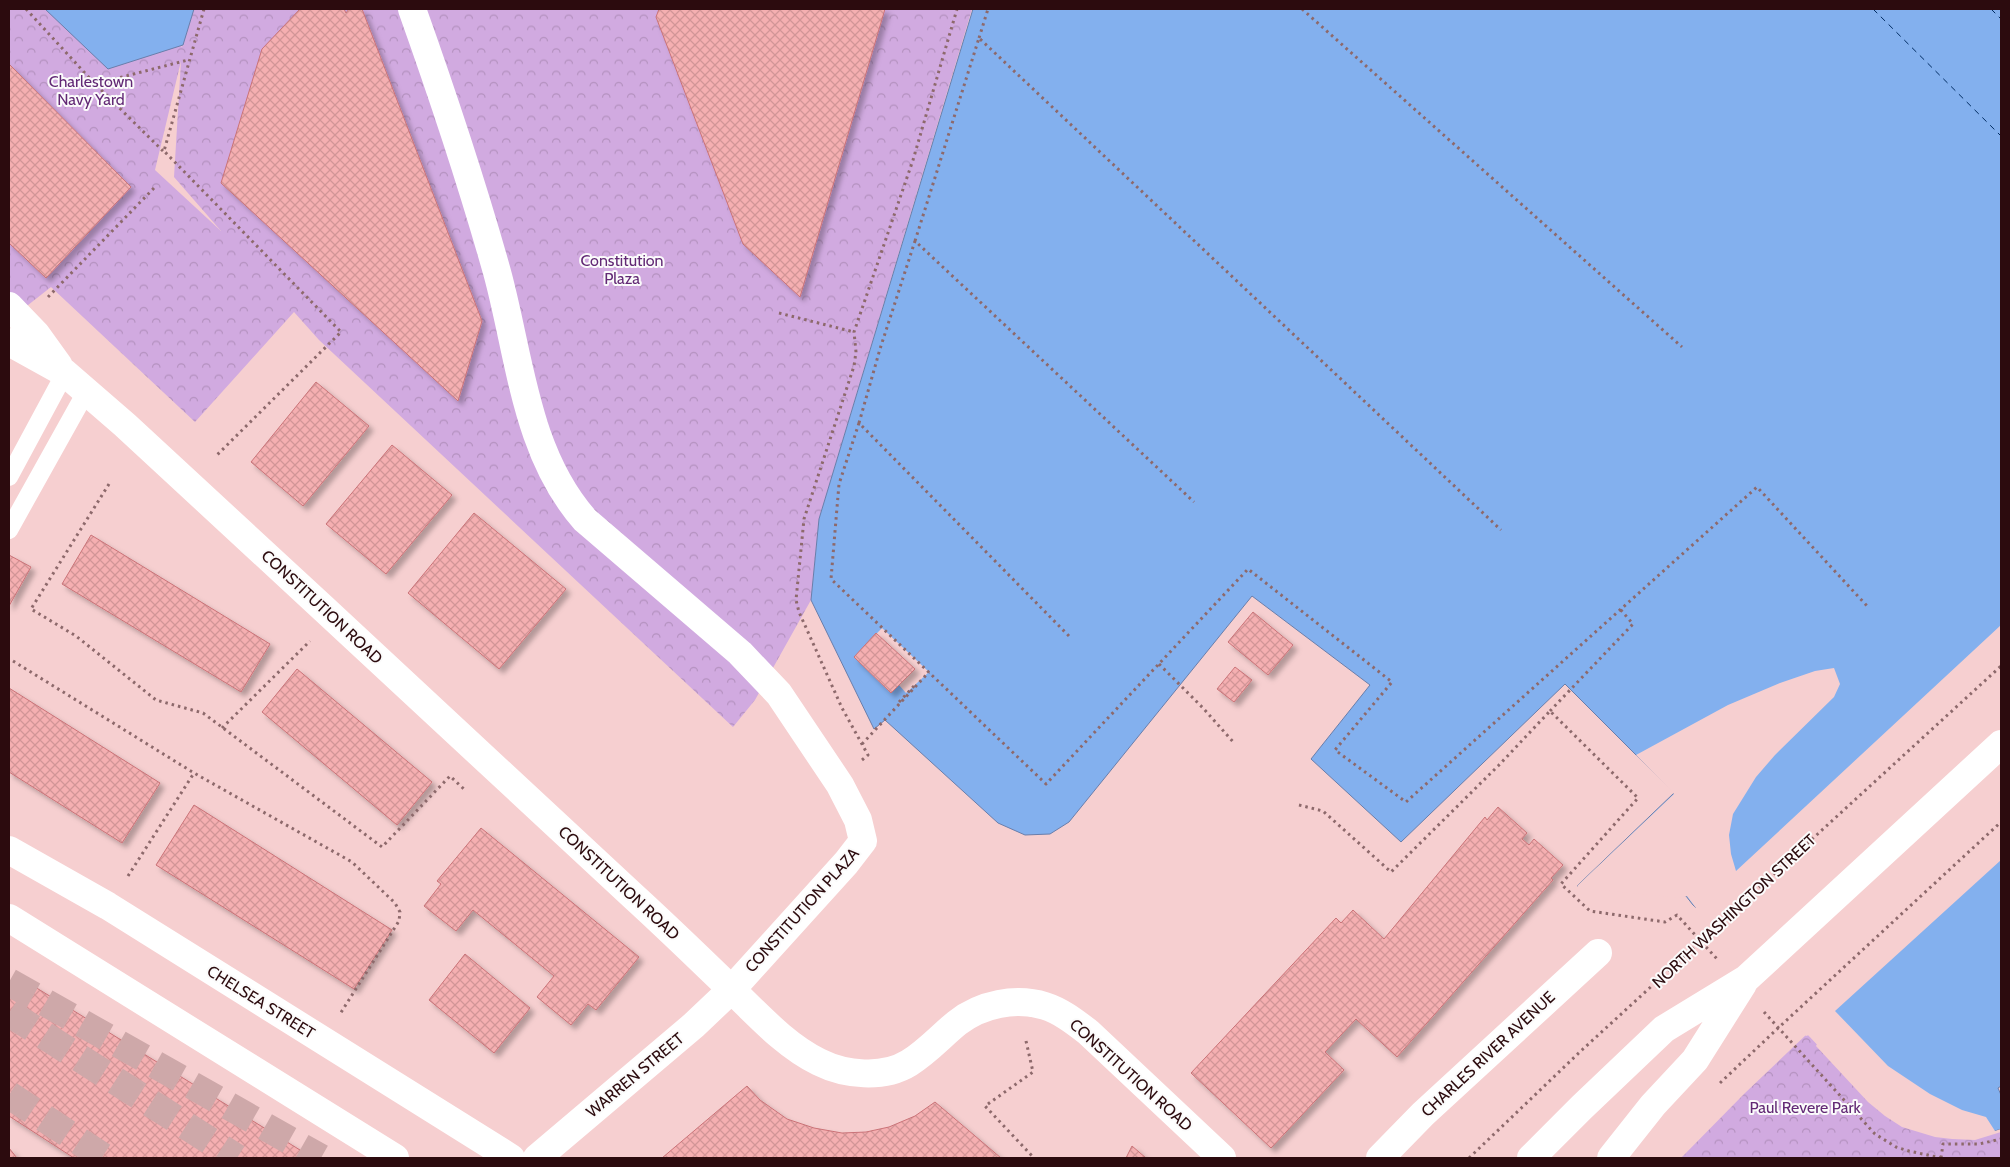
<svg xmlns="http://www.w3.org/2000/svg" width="2010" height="1167" font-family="Cabin,sans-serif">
<defs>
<pattern id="park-crowns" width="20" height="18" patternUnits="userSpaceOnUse" patternTransform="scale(1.25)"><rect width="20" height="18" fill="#d1aae0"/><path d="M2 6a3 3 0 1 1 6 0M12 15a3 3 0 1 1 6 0" fill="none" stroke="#b491bf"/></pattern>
<pattern id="building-cross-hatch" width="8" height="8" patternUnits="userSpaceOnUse" patternTransform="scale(1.25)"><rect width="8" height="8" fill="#f5afb1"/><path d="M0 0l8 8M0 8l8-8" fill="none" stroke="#d29597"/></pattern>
<filter id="shadow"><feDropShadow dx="4.5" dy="4.5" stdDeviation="2.5" flood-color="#0004"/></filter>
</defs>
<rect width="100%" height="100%" fill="#f6cfd0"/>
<path fill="url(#park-crowns)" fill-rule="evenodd" d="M9,9H145L182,47L194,9H972L819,519L811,600L755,700L733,727L319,340L294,312L195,422L51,287L9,320ZM181,61L174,177L221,231L155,170Z
M1807,1034L1870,1100L1986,1134L2001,1129V1158H1681L1745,1093Z"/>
<path fill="#83b0ee" stroke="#697eab" d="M45,9H194L183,45L108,69Z
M973,9H2001V1086L1998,1088L2001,1095V1129L1986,1134L1952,1136L1693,905L1686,896L1577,886L1674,793L1565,684L1401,842L1311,759L1370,685L1252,596L1069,822L1050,834L1025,835L998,823L885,720L874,729L811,600L819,519Z"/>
<path fill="#f6cfd0" d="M2001,625V860L1835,1011L1888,1066L1930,1094L1962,1110L1986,1117L1995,1131L2001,1129V1132L1975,1140L1952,1139L1935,1137L1902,1127L1885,1116L1868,1102L1816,1046L1817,1044L1809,1035L1806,1036L1694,910L1696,908L1687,896L1682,898L1579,888L1577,886L1674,794L1636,755L1728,705L1780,683L1815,671L1834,668L1840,684L1834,697L1775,755L1756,777L1733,814L1729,835L1731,854L1736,871Z
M882,628L929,672L906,693L899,685L891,693L854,657Z"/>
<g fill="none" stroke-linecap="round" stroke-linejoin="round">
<path stroke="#002b61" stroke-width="1" stroke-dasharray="6 5" stroke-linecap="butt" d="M1873,9L2001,136
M1991,9L2001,19"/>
</g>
<path fill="url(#building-cross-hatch)" stroke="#ca7378" filter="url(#shadow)" d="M300,9H344L346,13L349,9H362L482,321L458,401L221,183L262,49Z
M659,9H885L800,297L743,244L656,17Z
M9,64L131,187L46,278L9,243Z
M316,382L369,426L303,506L251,462Z
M392,445L452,495L386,574L326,524Z
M474,513L566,589L499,669L408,593Z
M91,535L270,644L241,692L62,584Z
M9,555L31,567L9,606Z
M1253,612L1293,645L1268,675L1228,642Z
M876,633L915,669L891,693L854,657Z
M1235,667L1252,680L1234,702L1217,689Z
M297,669L432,782L397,825L262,712Z
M9,688L160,783L122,843L9,772Z
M194,805L392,930L354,989L156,865Z
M1498,807L1527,833L1522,839L1529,845L1534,839L1563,865L1551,878L1553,880L1397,1057L1356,1019L1325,1052L1344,1070L1271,1148L1191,1073L1336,918L1341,923L1353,910L1384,939L1485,817L1487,820Z
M481,828L639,957L596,1010L588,1004L571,1025L537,997L554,976L473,910L456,931L424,906L441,884L437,881Z
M465,954L530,1008L494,1053L429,1000Z
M22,979L313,1158H74L9,1116V998Z
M747,1086L760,1100L787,1119L814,1128L842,1133L866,1132L889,1127L915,1116L935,1102L1001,1158H662Z
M1132,1146L1146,1158H1126Z
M9,1148L17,1158H9Z"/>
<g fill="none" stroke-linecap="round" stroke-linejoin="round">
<path stroke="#cea8a9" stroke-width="28" stroke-dasharray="28 14" stroke-linecap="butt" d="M9,982L321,1158
M9,1013L237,1158
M9,1095L105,1158"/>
<path stroke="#8d696b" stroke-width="3" stroke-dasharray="2.5 4" stroke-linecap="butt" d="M26,9L95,84L163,151
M204,9L164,151L341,332L217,455
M1302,9L1682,347
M979,38L988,9
M95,84L188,60
M915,241L979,38L1501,530
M48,297L155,187
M779,313L854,332
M859,423L839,484L831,579L1046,784L1248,569L1392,682L1335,750L1406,802L1757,487L1868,607
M109,484L31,609L76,636L156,700L203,713L382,847L450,776L466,791
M1069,636L859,423L880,349L915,241L1194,502
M13,661L194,773L352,862L395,903L400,912L399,921L340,1014
M1159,664L1203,708L1235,744
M899,702L914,686
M1550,711L1633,624L1620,609
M222,728L310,641
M862,744L929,672
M862,760L868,755L842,708L799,612L796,600L804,519L854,366L856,352L854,332L913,160L957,9
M1299,805L1323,811L1391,872L1499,765L1550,711L1638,798L1561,884L1590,911L1665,922L1677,915L1717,959
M128,876L194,773
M1764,1012L1875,1134L1896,1147L1909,1151L1941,1158
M1026,1041L1033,1072L985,1106L1034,1158
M1720,1083L1776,1030L2001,822
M1469,1158L1583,1049L2001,666
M1941,1158L1943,1144H1979L2001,1139"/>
<path stroke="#fff" stroke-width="18" d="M9,477L65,373
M9,530L86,392"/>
<path stroke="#fff" stroke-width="28" d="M412,9C443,96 472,183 497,272C520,356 525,452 585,520L740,653L779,694L840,785L858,820L863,841L846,863L732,989L694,1025L537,1158
M9,306L36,334L59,366
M9,342L65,373L125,425C295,581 464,740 633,896C667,927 700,959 733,991C759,1016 786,1046 819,1062C845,1075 883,1079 909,1063C927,1052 941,1036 957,1023C981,1004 1016,997 1045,1006C1061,1011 1075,1022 1088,1032L1222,1158
M1380,1158L1423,1114L1598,953"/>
<path stroke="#fff" stroke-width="28" d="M9,850L108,906L511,1158
M9,918L395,1158"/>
<path stroke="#fff" stroke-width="28" d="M1531,1158L1582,1107L1664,1029L1746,979L2001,744
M1611,1158L1653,1105L1695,1060L1743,984"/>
</g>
<g text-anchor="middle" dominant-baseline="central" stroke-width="4" stroke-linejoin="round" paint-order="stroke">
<g font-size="16" fill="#622975" stroke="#fbfbfb">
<text x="91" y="81">Charlestown<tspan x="91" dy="18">Navy Yard</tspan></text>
<text x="622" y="260">Constitution<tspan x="622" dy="18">Plaza</tspan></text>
<text x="1805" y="1107">Paul Revere Park</text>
</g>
<g font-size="16" fill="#2c0b0e" stroke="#fbfbfb">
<text transform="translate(322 607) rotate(43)">CONSTITUTION ROAD</text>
<text transform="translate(619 883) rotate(43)">CONSTITUTION ROAD</text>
<text transform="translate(802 910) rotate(-48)">CONSTITUTION PLAZA</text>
<text transform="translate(1734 911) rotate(-43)">NORTH WASHINGTON STREET</text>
<text transform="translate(261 1002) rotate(32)">CHELSEA STREET</text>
<text transform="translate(1488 1054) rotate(-43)">CHARLES RIVER AVENUE</text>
<text transform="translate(635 1075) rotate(-40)">WARREN STREET</text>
<text transform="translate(1131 1075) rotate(42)">CONSTITUTION ROAD</text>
</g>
</g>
<rect width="2010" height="1167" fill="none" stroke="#2c0b0e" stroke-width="20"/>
</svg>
